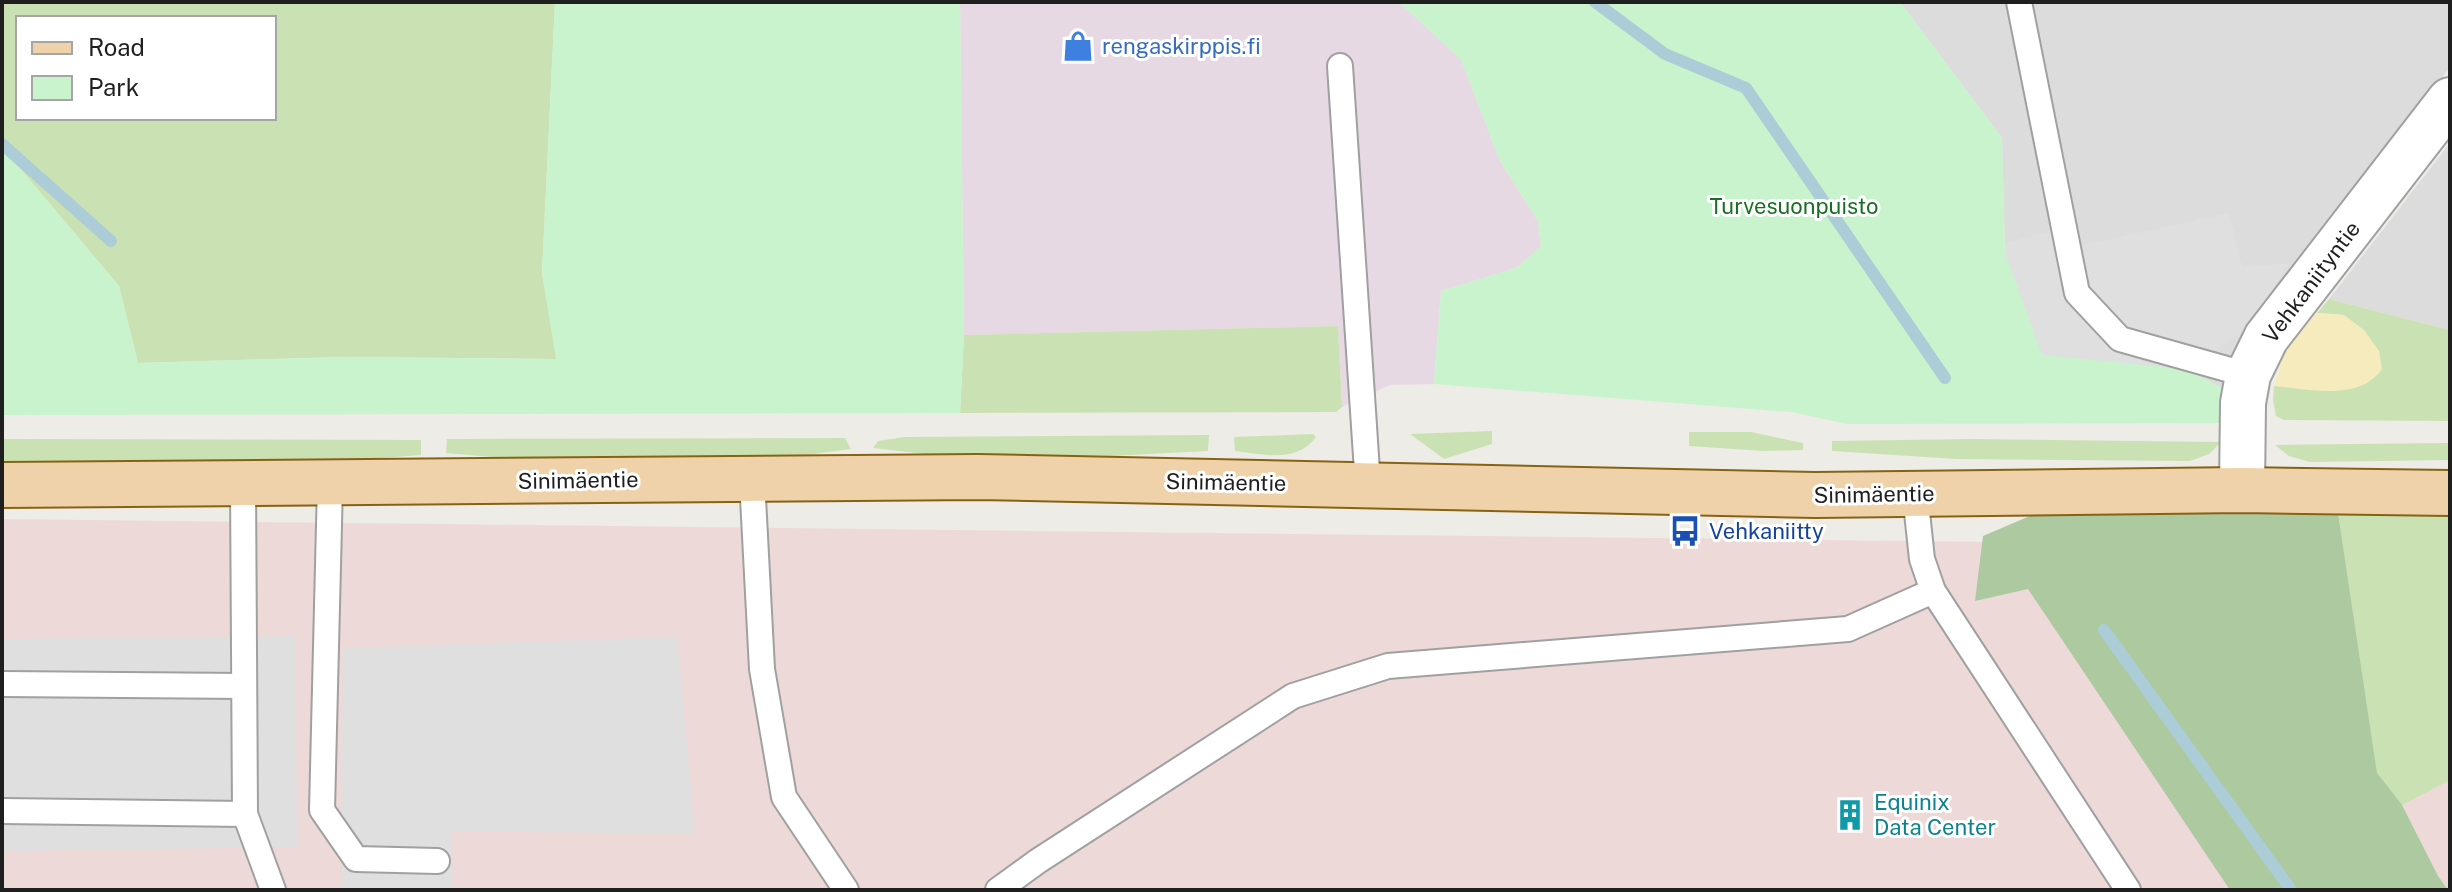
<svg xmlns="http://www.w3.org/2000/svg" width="2452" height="892" font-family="'Public Sans',sans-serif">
<rect width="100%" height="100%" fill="#eeece6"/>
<path fill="#dddcdc" d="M1900,2H2450V67L2238,350L2229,392L2186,369L2005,253L2002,138Z
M2450,143V330L2329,299Z"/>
<path fill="#edd9d8" d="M2,519L1992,542L2450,532V890H2Z"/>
<path fill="#e7d9e4" d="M960,2H1399L1461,59L1500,161L1538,221L1541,247L1516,268L1441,291L1434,384L1390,385L1342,407L1338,326L964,335Z"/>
<path fill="#cae2b3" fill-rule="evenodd" d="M2,2H555L542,273L557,359L344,357L138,363L119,286L2,147ZM18,18H274V118H18Z
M2329,299L2450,330V421L2284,420L2276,416L2273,400L2274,386L2330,390L2344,315L2317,313Z
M1338,326L1342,407L1336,412L960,413L964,335Z
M1492,431V444L1444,459L1410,434Z
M1689,432H1751L1803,443V450L1763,451L1689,446Z
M1313,434L1316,437C1296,464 1263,454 1235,451L1234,437Z
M1209,435L1208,451L1052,459H969L873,448L878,441L905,437Z
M845,438L851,449L740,464L600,466L446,453L447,439Z
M2,439L421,440V455L274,466L2,465Z
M1972,439L2221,442L2209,454L2190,461L1956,459L1832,451V441Z
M2450,443V460L2310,462L2289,456L2275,445Z
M2450,511V780L2402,805L2377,774L2338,513Z"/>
<path fill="#acc9a0" d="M2037,513H2338L2377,773L2402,805L2438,876L2448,890H2230L2028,589L1975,601L1983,536Z"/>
<path fill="#f6ebbd" d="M2317,313L2344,315L2364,330L2379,351L2382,369C2359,402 2308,389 2274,386L2286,348Z"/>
<path fill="#c9f3cd" d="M555,2H960L964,335L960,413L2,415V147L119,286L138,363L344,357L556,359L542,273Z
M1399,2H1900L2002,138L2005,253L2186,369L2229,392L2228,423L1847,424L1791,412L1434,384L1441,291L1516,268L1541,246L1538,221L1500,161L1461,60Z"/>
<path fill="#dfdfdf" d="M2229,213L2242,267L2290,263L2245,331L2186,369L2042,355L2005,253V243L2053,231L2083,245Z
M295,636L297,847L2,851V639Z
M677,637L695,834L451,831L453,890H341L343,648Z"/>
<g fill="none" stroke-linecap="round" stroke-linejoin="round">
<path stroke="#accdd7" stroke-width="12" d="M1595,2L1665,54L1746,88L1945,378
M2,144L111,241
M2104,630L2291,890"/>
<defs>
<path id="lane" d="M2019,2L2077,293L2120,339L2248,375
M1340,66L1368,486
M752,479L762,669L784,797L846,890
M330,484L322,810L356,859L437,861
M1915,494L1922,559L1933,591L2128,890
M2,684L244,686
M2,811L245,814L243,484
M245,814L273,890
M998,890L1038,861L1293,696L1388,666L1848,629L1933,591"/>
<path id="street" d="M2242,490L2243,403L2248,375L2266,338L2450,100"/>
<path id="primary" d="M2,485L978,477L1815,495L2242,490L2450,493"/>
</defs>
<use href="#lane" stroke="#a0a0a0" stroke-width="28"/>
<use href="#street" stroke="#a0a0a0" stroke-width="48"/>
<use href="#primary" stroke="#876213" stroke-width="48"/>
<use href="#lane" stroke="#fff" stroke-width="24"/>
<use href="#street" stroke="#fff" stroke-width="44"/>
<use href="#primary" stroke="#f0d2aa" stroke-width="44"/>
</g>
<defs>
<symbol id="shop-bare" viewBox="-9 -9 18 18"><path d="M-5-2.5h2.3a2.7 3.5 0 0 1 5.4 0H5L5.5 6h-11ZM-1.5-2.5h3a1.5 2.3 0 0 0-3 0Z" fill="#3f7fe0" stroke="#fff" stroke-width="2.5" paint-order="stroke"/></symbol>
<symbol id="bus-bare" viewBox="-9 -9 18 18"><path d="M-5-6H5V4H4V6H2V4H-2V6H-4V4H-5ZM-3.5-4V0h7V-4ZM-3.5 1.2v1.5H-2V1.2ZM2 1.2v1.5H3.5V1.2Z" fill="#1a4fb4" stroke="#fff" stroke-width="2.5" paint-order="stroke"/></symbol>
<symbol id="building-bare" viewBox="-9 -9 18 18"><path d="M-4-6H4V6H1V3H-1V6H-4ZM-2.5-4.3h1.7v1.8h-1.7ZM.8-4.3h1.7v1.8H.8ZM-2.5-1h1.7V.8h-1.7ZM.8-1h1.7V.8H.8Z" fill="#0f9aa8" stroke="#fff" stroke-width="2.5" paint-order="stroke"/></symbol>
</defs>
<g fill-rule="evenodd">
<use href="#shop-bare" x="1056" y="24" width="44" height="44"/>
<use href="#bus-bare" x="1663" y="509" width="44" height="44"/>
<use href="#building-bare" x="1828" y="793" width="44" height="44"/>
</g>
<g text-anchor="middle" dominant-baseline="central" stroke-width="6" stroke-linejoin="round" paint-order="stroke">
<g font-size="22" fill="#366cbe" stroke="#fff" text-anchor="start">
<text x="1102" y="46">rengaskirppis.fi</text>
</g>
<g font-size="22" fill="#197022" stroke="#fff">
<text x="1794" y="206">Turvesuonpuisto</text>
</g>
<g font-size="22" fill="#1f1f1f" stroke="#fff">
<text transform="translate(2311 282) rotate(-53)">Vehkaniityntie</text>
<text transform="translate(578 480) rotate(-1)">Sinimäentie</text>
<text transform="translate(1226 482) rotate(1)">Sinimäentie</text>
<text transform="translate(1874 494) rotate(-1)">Sinimäentie</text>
</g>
<g font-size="22" fill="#164399" stroke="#fff" text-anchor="start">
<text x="1709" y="531">Vehkaniitty</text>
</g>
<g font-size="22" fill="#0d838f" stroke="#fff" text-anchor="start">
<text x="1874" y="802">Equinix<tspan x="1874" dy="25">Data Center</tspan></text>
</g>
</g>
<rect width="2452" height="892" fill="none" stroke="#1f1f1f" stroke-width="8"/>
<rect x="16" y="16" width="260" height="104" fill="#ffffff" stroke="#a5a5a5" stroke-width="2"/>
<rect x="32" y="42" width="40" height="12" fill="#f0d2aa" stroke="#a5a5a5" stroke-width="2"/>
<text x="88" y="56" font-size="24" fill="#1f1f1f">Road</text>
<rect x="32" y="76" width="40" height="24" fill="#c9f3cd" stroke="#a5a5a5" stroke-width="2"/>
<text x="88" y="96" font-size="24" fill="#1f1f1f">Park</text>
</svg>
